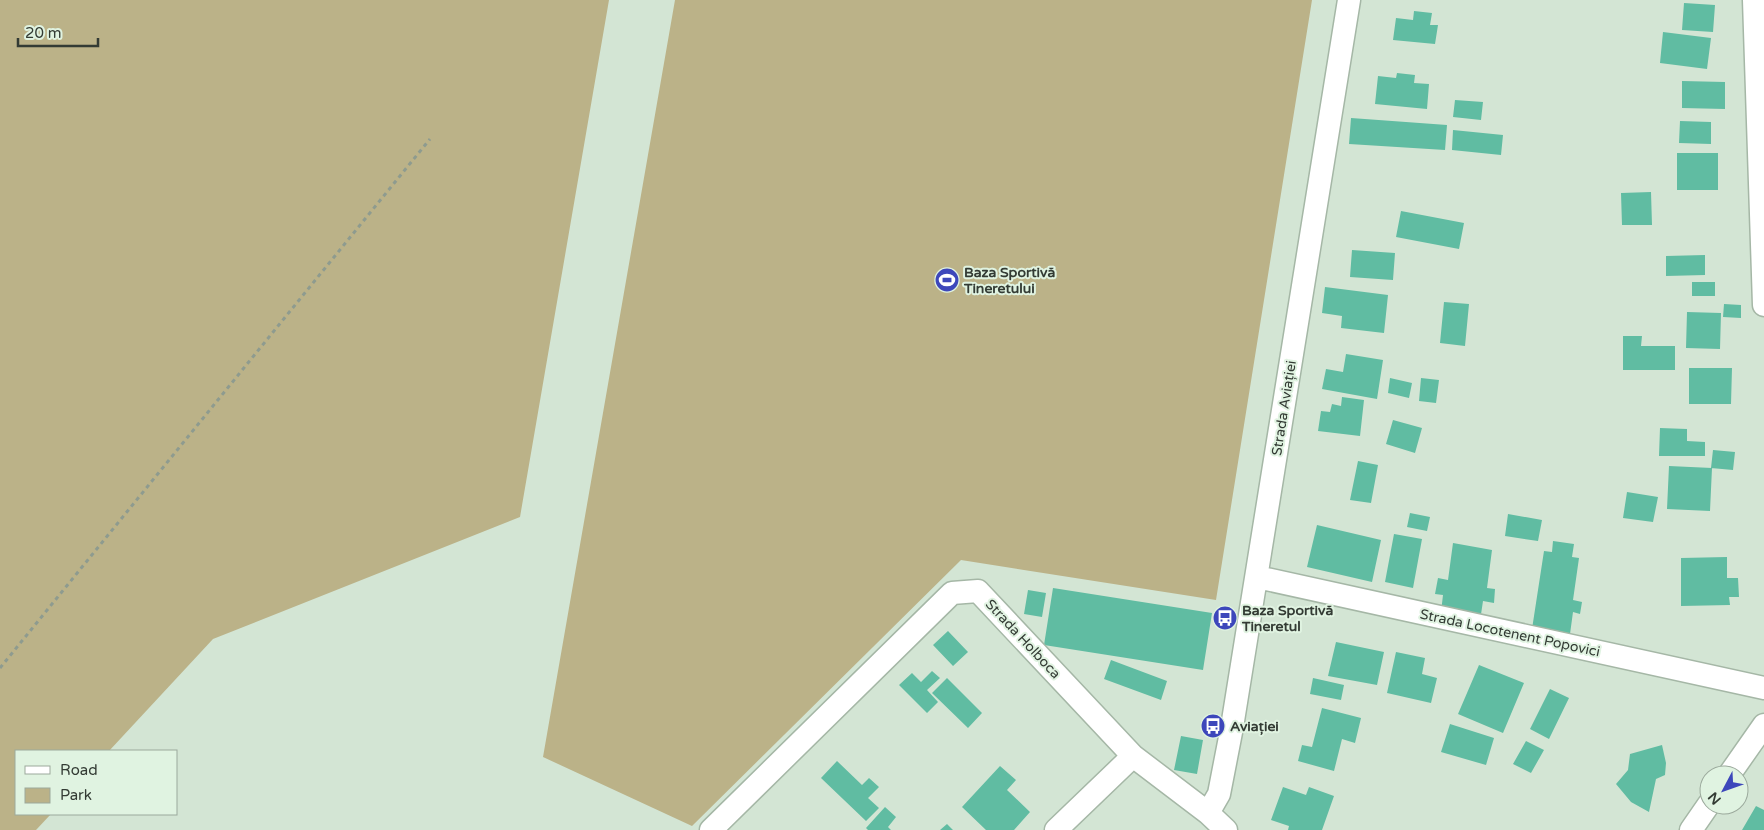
<svg xmlns="http://www.w3.org/2000/svg" width="1764" height="830" font-family="'Varela Round',sans-serif">
<rect width="100%" height="100%" fill="#d3e5d4"/>
<path fill="#bbb288" d="M0,0H609L520,517L213,639L109,751H16V814H51L36,830H0Z
M675,0H1312L1216,600L961,560L692,826L543,757Z"/>
<path fill="#60bca2" d="M1684,3L1715,5L1713,32L1682,30Z
M1414,11L1432,13L1430,25H1438L1435,44L1393,40L1396,18L1413,20Z
M1663,32L1711,38L1707,69L1660,63Z
M1397,73L1415,75L1414,83L1429,84L1427,109L1375,104L1378,76L1396,78Z
M1682,81L1725,82V109L1682,108Z
M1455,100L1483,102L1481,120L1453,117Z
M1351,118L1447,125L1445,150L1349,144Z
M1680,121L1711,122V144L1679,143Z
M1453,130L1503,135L1501,155L1452,150Z
M1677,153H1718V190H1677Z
M1651,192L1652,225H1622L1621,193Z
M1401,211L1464,223L1459,249L1396,237Z
M1352,250L1395,253L1393,280L1350,277Z
M1705,255V275L1666,276V256Z
M1692,282H1715V296H1692Z
M1325,287L1388,295L1384,333L1341,328L1342,316L1322,313Z
M1444,302L1469,304L1465,346L1440,343Z
M1724,304L1741,305V318L1723,317Z
M1687,312L1721,313L1720,349L1686,348Z
M1623,336H1642L1641,346H1675V370H1623Z
M1346,354L1383,360L1377,399L1322,389L1326,369L1343,372Z
M1689,368H1732L1731,404H1689Z
M1390,378L1412,383L1409,398L1388,393Z
M1421,378L1439,380L1436,403L1419,401Z
M1342,397L1364,400L1360,436L1318,431L1321,411L1330,412L1332,404L1341,406Z
M1393,420L1422,428L1415,453L1386,444Z
M1660,428L1687,429V441L1705,442V456H1659Z
M1713,450L1735,452L1733,470L1711,468Z
M1358,461L1378,465L1371,503L1350,500Z
M1669,466L1712,468L1710,511L1667,509Z
M1627,492L1658,497L1653,522L1623,518Z
M1410,513L1430,517L1427,531L1407,527Z
M1508,514L1542,520L1538,541L1505,536Z
M1317,525L1381,540L1372,582L1307,567Z
M1394,534L1422,539L1413,588L1385,582Z
M1553,541L1574,544L1572,557L1579,558L1573,600L1582,602L1580,614L1573,612L1570,634L1532,629L1544,551L1552,552Z
M1453,543L1492,550L1487,588L1495,589L1494,603L1483,601L1480,621L1441,612L1443,595L1435,594L1438,578L1448,580Z
M1727,557V578H1738L1739,597H1729L1730,605L1681,606V558Z
M1053,588L1212,613L1203,670L1044,645Z
M1028,590L1046,593L1042,617L1024,614Z
M948,631L968,652L953,666L933,645Z
M1336,642L1384,652L1377,685L1328,676Z
M1396,652L1425,658L1422,674L1437,678L1431,703L1387,693Z
M1111,660L1167,681L1161,700L1104,679Z
M1479,665L1524,683L1503,733L1458,714Z
M932,671L940,678L927,690L938,702L927,713L899,685L912,673L921,682Z
M947,678L982,713L968,728L932,693Z
M1313,678L1344,685L1341,700L1310,694Z
M1550,689L1569,698L1549,739L1530,729Z
M1322,708L1361,718L1355,743L1342,739L1334,771L1298,761L1302,745L1312,747Z
M1450,724L1494,738L1486,765L1441,752Z
M1181,736L1203,740L1197,774L1174,770Z
M1526,741L1544,750L1531,773L1513,764Z
M1662,745L1666,763L1665,775L1656,779L1649,812L1631,802L1616,784L1628,770L1630,754Z
M837,761L862,785L869,778L879,787L868,798L879,808L866,821L821,778Z
M1000,766L1016,780L1007,790L1030,812L1014,830H986L962,807Z
M1283,787L1306,795L1309,787L1334,796L1322,830H1288L1289,826L1271,820Z
M1756,806L1764,810V830H1742Z
M885,807L896,817L888,827L891,830H868L866,828Z
M947,824L953,830H940Z"/>
<g fill="none" stroke-linecap="round" stroke-linejoin="round">
<defs>
<path id="minor" d="M1754,0L1764,305
M1257,577L1764,688
M1729,775L1764,725
M1208,813L1219,794L1232,727L1349,0
M711,830L952,593L978,591L1133,756L1208,813L1226,830
M1056,830L1133,756
M1691,830L1709,804"/>
</defs>
<use href="#minor" stroke="#a5b7a6" stroke-width="25"/>
<path stroke="#8e9b8f" stroke-width="3" stroke-dasharray="4 4" stroke-linecap="butt" d="M0,668L430,139"/>
<use href="#minor" stroke="#fff" stroke-width="22"/>
</g>
<defs>
<symbol id="stadium-disc" viewBox="-11 -11 22 22"><circle r="9.5" fill="#3d47bb" stroke="#e0f3e1"/><path d="M0-5a6.5 5 0 1 0 0 10a6.5 5 0 1 0 0-10ZM-3.5-1.8h7v3.6h-7Z" fill="#fff"/></symbol>
<symbol id="bus-disc" viewBox="-11 -11 22 22"><circle r="9.5" fill="#3d47bb" stroke="#e0f3e1"/><path d="M-5-6H5V4H4V6H2V4H-2V6H-4V4H-5ZM-3.5-4V0h7V-4ZM-3.5 1.2v1.5H-2V1.2ZM2 1.2v1.5H3.5V1.2Z" fill="#fff"/></symbol>
</defs>
<g fill-rule="evenodd">
<use href="#stadium-disc" x="933" y="266" width="28" height="28"/>
<use href="#bus-disc" x="1211" y="604" width="28" height="28"/>
<use href="#bus-disc" x="1199" y="712" width="28" height="28"/>
</g>
<g text-anchor="middle" dominant-baseline="central" stroke-width="4" stroke-linejoin="round" paint-order="stroke">
<g font-size="14" font-weight="bold" fill="#333b34" stroke="#e0f3e1" text-anchor="start">
<text x="964" y="272">Baza Sportivă<tspan x="964" dy="16">Tineretului</tspan></text>
<text x="1242" y="610">Baza Sportivă<tspan x="1242" dy="16">Tineretul</tspan></text>
<text x="1230" y="726">Aviației</text>
</g>
<g font-size="14" fill="#333b34" stroke="#e0f3e1">
<text transform="translate(1284 408) rotate(-81)">Strada Aviației</text>
<text transform="translate(1510 633) rotate(12)">Strada Locotenent Popovici</text>
<text transform="translate(1023 639) rotate(47)">Strada Holboca</text>
</g>
</g>
<rect x="15" y="750" width="162" height="65" fill="#e0f3e1" stroke="#9ba99c"/>
<rect x="25" y="766" width="25" height="8" fill="#ffffff" stroke="#9ba99c"/>
<text x="60" y="775" font-size="15" fill="#333b34">Road</text>
<rect x="25" y="788" width="25" height="15" fill="#bbb288" stroke="#9ba99c"/>
<text x="60" y="800" font-size="15" fill="#333b34">Park</text>
<g transform="translate(1724 790) rotate(229)"><circle r="24" fill="#e0f3e1" stroke="#9ba99c"/>
<path d="M0-4L9 19L0 12L-9 19Z" fill="#3d47bb"/>
<text y="-8" font-size="14" font-weight="bold" text-anchor="middle" fill="#333b34">N</text>
</g>
<path d="M18 38v8h80v-8" fill="none" stroke="#333b34" stroke-width="2.5"/>
<text x="25" y="38" font-size="15" fill="#333b34" stroke="#e0f3e1" stroke-width="4" paint-order="stroke">20 m</text>
</svg>
